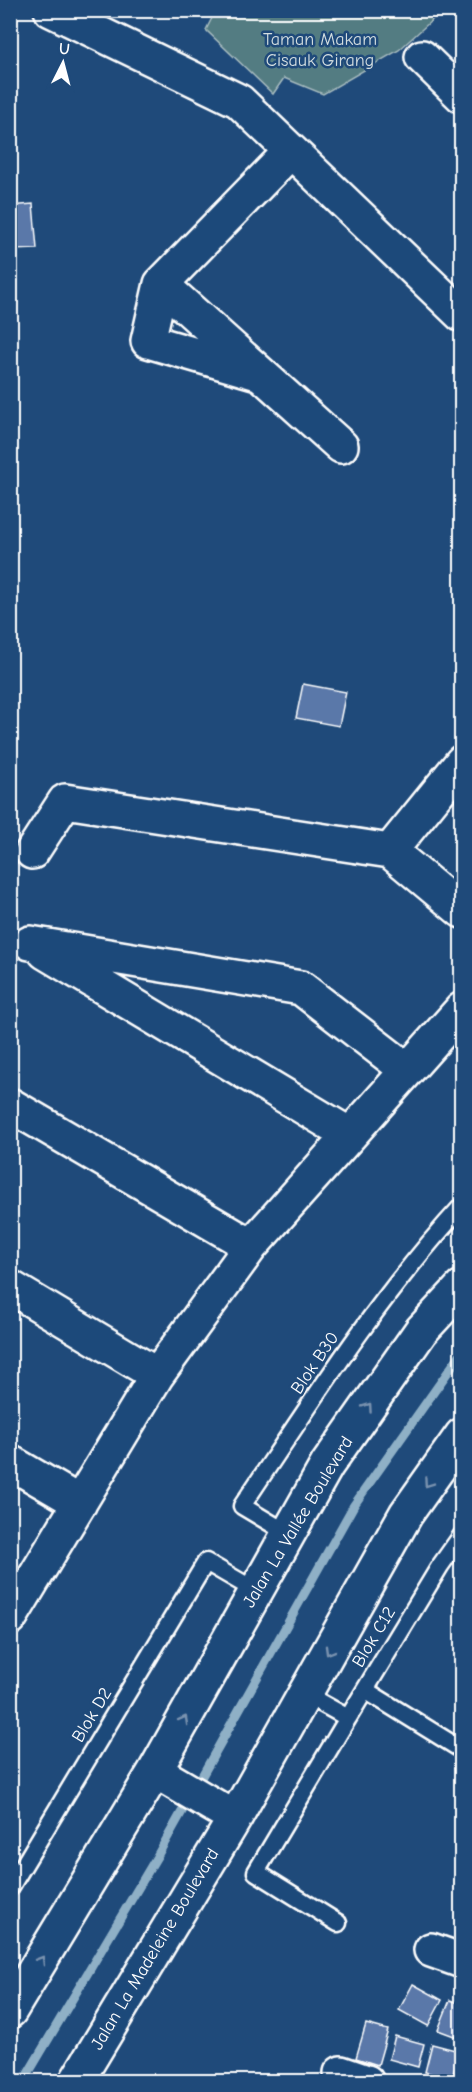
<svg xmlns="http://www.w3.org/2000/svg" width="472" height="2092" font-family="'Comic Neue',sans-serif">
<rect width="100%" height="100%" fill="#1f4a7a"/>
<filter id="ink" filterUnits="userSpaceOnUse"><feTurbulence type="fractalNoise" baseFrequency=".0167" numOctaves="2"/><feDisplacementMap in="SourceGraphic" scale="12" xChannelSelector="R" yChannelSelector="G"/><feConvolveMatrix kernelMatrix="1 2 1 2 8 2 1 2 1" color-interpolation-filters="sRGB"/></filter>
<g filter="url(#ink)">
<path fill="#537b82" stroke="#a9bdc0" stroke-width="1.5" d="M216,10H442V11L399,50L323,94L284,78L273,94L206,30Z"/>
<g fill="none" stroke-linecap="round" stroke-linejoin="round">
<path stroke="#8fb0c6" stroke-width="9" d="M23,2082L156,1858L354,1505L462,1352"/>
</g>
<path fill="#5a78a9" stroke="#fff" stroke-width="1.5" d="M33,204L37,249L10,250V206Z
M303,684L346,692L339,726L296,718Z
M413,1984L442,2000L428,2026L399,2010Z
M450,2000L462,2004V2039L438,2030Z
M366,2024L388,2030L378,2065L356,2058Z
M395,2036L424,2044L418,2067L389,2059Z
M432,2044L459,2051L452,2079L425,2072Z"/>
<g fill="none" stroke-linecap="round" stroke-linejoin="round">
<defs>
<path id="service" d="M289,1534L242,1506C311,1403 378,1297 462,1206
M365,1690L462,1750
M305,1694L348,1718L440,1566L462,1535
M10,1888L206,1562L256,1591
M338,1923L256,1872L348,1718"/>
<path id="minor" d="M51,10L239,101L462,315
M422,57L462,96
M161,284L341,446
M261,374L148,341L161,284L291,151
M390,851L462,762
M32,852L65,801L390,851L462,911
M30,943L301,988L407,1070
M45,952L350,1135
M10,1105L251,1246
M10,1287L157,1375
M10,1462L80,1503
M10,1618L157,1375L251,1246L462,1009
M431,1950L462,1961
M341,2073L367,2082"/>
<path id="tertiary" d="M155,1771L235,1818
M10,2011L155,1771L327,1465L421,1331L462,1287
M76,2082L235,1818L406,1514L462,1435"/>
</defs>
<use href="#service" stroke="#fff" stroke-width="21"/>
<use href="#minor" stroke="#fff" stroke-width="38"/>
<use href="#tertiary" stroke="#fff" stroke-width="38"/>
<use href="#service" stroke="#1f4a7a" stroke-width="16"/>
<use href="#minor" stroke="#1f4a7a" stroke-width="33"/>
<use href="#tertiary" stroke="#1f4a7a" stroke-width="33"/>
</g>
<defs><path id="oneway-chevron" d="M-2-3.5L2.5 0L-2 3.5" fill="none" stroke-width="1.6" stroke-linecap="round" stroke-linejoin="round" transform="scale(1.5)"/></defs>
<g stroke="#7992af">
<use href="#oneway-chevron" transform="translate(368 1407) rotate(-55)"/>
<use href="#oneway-chevron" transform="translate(428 1483) rotate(125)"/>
<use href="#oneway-chevron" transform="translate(329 1651) rotate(120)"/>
<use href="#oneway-chevron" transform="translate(184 1720) rotate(-61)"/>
<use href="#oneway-chevron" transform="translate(41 1960) rotate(-59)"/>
</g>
</g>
<g text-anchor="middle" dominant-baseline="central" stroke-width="5" stroke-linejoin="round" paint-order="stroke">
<g font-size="18" fill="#d4dee0" stroke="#1f4a7a">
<text x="320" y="39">Taman Makam<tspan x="320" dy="21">Cisauk Girang</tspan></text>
</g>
<g font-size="18" fill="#fff" stroke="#1f4a7a">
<text transform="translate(315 1363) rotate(-56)">Blok B30</text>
<text transform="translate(298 1522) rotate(-59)">Jalan La Vallée Boulevard</text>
<text transform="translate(374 1637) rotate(-59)">Blok C12</text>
<text transform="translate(92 1715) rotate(-59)">Blok D2</text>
<text transform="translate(155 1949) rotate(-59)">Jalan La Madeleine Boulevard</text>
</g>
</g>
<rect width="472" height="2092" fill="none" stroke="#1f4a7a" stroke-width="36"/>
<rect x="18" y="18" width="436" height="2056" fill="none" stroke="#fff" stroke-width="2" filter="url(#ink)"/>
<g transform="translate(63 63) rotate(6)" stroke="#1f4a7a" stroke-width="4.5" paint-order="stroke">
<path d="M0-4.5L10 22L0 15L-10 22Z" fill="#ffffff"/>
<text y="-9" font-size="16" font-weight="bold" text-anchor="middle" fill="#ffffff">U</text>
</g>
</svg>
